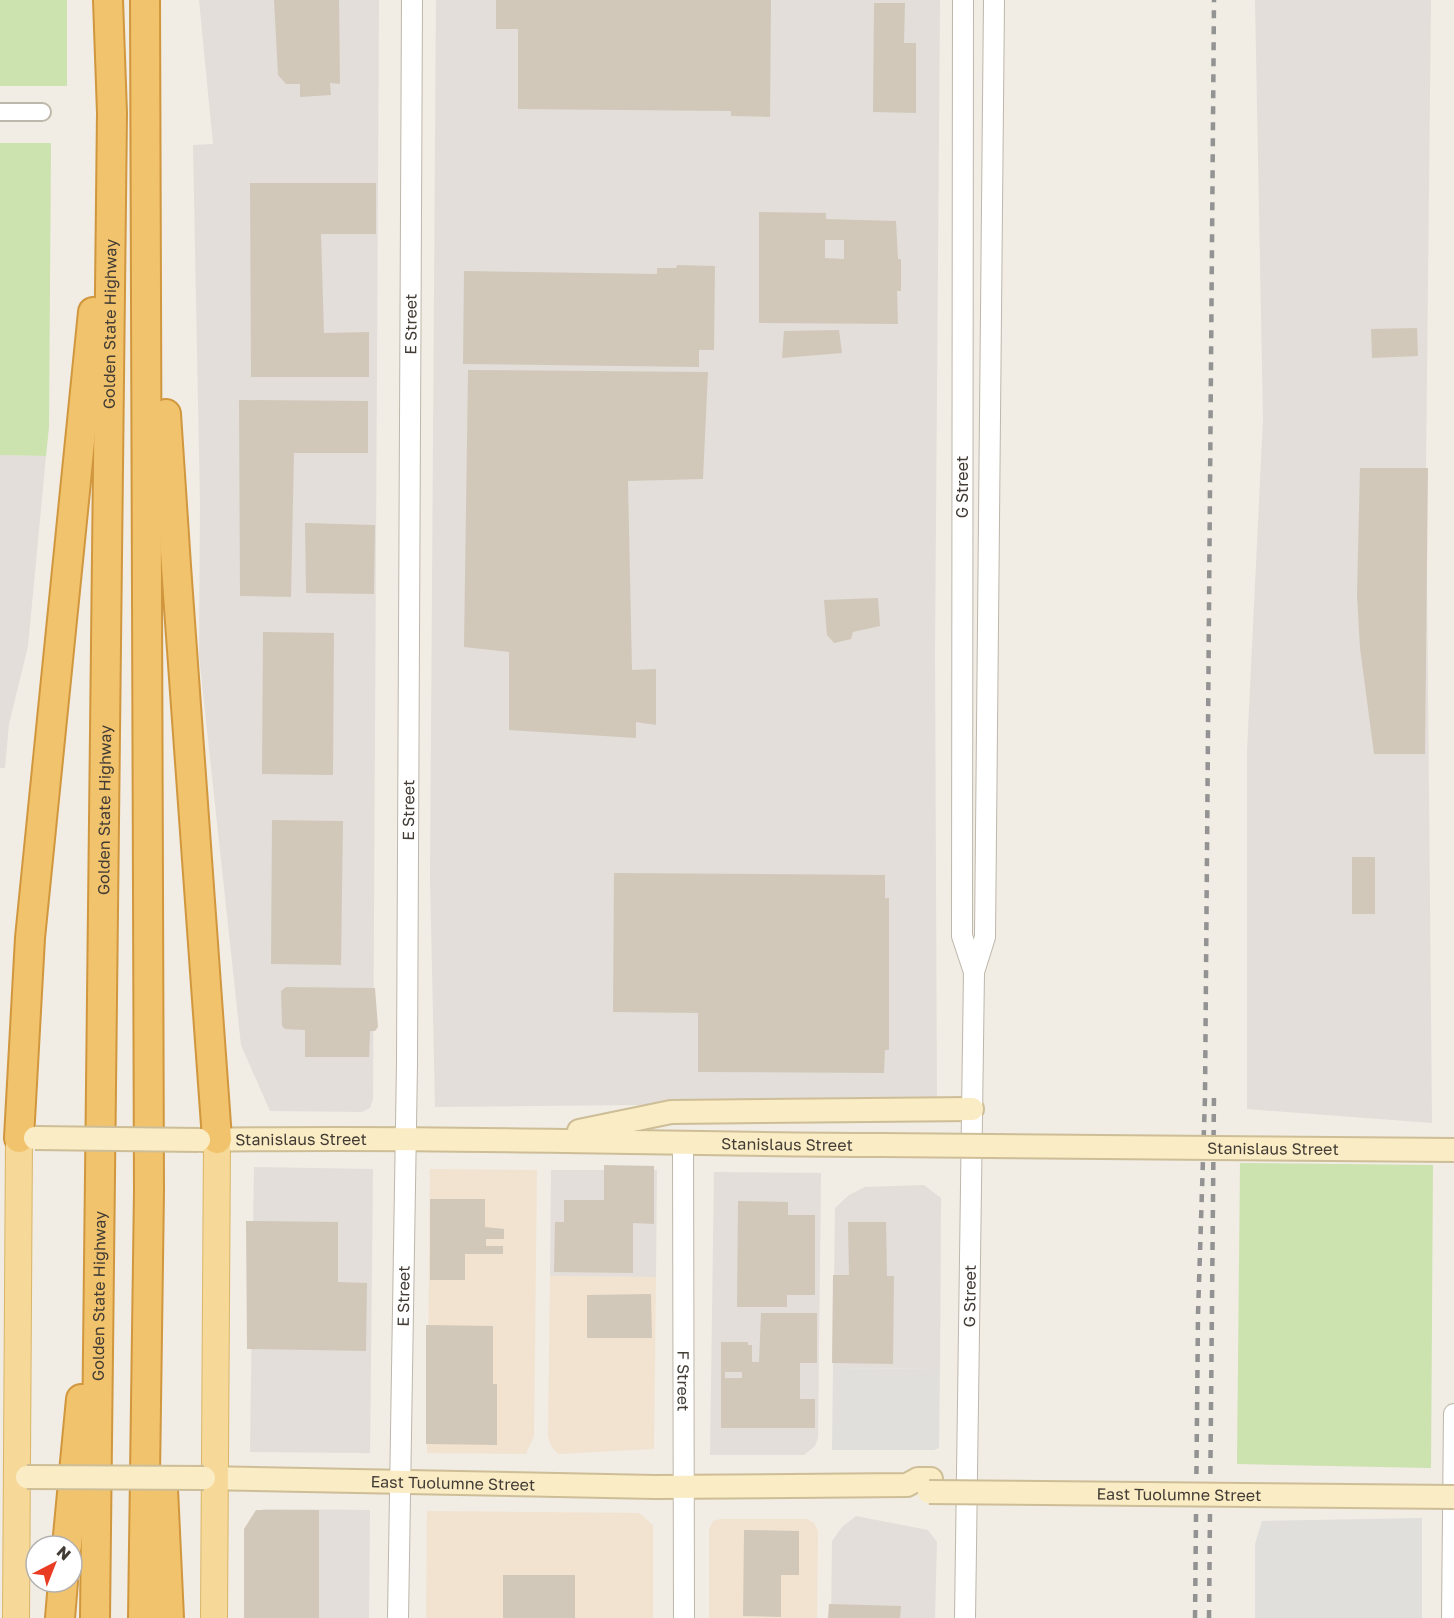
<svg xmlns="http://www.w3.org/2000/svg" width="1454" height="1618" font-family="'Golos Text',sans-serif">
<rect width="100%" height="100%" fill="#f1ece4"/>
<path fill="#f2e3d0" d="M430,1169L537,1170L534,1436L526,1454L427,1453Z
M550,1276L656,1277L654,1449L558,1454L551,1446L548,1436Z
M427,1511L639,1513L653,1525V1618H426Z
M720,1519H807L814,1523L818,1531L817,1618H709V1530L713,1521Z"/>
<path fill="#e3ded9" d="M199,0H379L373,1099L370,1108L362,1112L270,1111L241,1045L199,656L200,503L193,145L213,144Z
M436,0H940L935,654L937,1102L435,1107L430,878Z
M1255,0H1431L1426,467L1432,1123L1247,1109V751L1263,419Z
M0,455L46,456L28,646L9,724L5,768H0Z
M254,1167L373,1169L370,1453L250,1452Z
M551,1170H657L656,1277L550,1276Z
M714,1172L821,1173L818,1438L815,1446L804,1455H710Z
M924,1185L941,1198L940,1369L833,1368L835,1208L849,1195L865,1187Z
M263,1509L370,1510L369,1618H248L249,1528Z
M856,1516L928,1530L937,1542L935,1618H831L832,1541L842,1527Z"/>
<path fill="#cce2af" d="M0,0H67V86H0Z
M0,143H51L49,427L46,456L0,455Z
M1240,1163L1433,1165L1431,1468L1237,1464Z"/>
<path fill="#e1dfdc" d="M833,1368L940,1369L939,1448L934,1450H832Z
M1422,1518V1618H1255V1544L1262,1521Z"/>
<path fill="#d1c8ba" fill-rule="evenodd" d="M274,0H339L340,84L330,83L331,95L300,97V84H286L278,75Z
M496,0H771L770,117L731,116V111L518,109V29H496Z
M874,3H905L904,43H916V113L873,112Z
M250,183H376V234H321L324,333L369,332V377H251Z
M759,212L826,213V219L896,221L898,259H901V291H897L898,324L759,323ZM825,240H844V259L825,258Z
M677,265L715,266L714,350H699V367L463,364L464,271L657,274V268H676Z
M1417,328L1418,356L1372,358L1371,329Z
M839,330L842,353L782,358L784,331Z
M468,370L708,372L703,479L628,481L632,670L656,669V725L636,722V738L509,730V652L464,647Z
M239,400L368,401V453H294L291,597L240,596Z
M1360,468H1428L1425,754H1374L1360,648L1357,595Z
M305,523L375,525L374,594L306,593Z
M878,598L880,626L853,632L851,639L834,643L827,635L824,600Z
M263,632L334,633L333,775L262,774Z
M272,820L343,821L341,965L271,964Z
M1352,857H1375V914H1352Z
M614,873L885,875V898H889V1050H885L884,1073L698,1072V1013L613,1012Z
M286,987L375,988L378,1027L375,1031H370L369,1057H305V1030L285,1029L282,1026L281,991Z
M604,1165L654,1166V1224L633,1223V1273L554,1272L555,1222H564V1200H604Z
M430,1199H485V1227L504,1229V1239H486V1246H503V1254H465V1280H430Z
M738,1201L788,1202V1215H815V1295H787V1307H737Z
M246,1221L338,1222V1282L367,1283L366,1351L247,1349Z
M848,1222H886L887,1276H894L893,1364L832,1363L833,1275H849Z
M651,1294L652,1338H587V1295Z
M761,1313H817V1363H800V1399H815V1428H721V1342H748V1345H752V1362H759ZM725,1372H742V1378H725Z
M426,1325L493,1326V1384H497V1445L426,1444Z
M256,1510H319V1618H244V1529Z
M744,1530L799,1531V1575H781V1617L743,1616Z
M503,1575H575V1618H503Z
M829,1604L901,1606L900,1618H828Z"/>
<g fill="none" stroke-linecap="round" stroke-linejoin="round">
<defs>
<path id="minor" d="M0,112H42"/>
<g id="tertiary">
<path d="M963,0L962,936L974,972"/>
<path id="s1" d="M683,1144L684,1618"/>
<path id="s2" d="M398,1618L407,1063L412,0"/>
<path id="s3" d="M965,1618L974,972L985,937L994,0"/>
<path d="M1452,1618L1454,1414"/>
</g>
<g id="secondary">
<path d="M579,1131L671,1112L972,1109"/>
<path id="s4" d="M202,1140C428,1136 655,1144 881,1145"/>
<path id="s5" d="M204,1478L655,1487L907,1485L918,1479H931"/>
</g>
<path id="primary" d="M16,1618L19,1138
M214,1618L217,1139"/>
<g id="motorway">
<path d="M166,414C181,656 201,898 217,1139"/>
<path d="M19,1138L30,938L93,312"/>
<path d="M163,1489L169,1618"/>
<path d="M67,1546L81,1399"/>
<path d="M60,1618L63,1582"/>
<path id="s6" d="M95,1618L112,113L108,0"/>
<path d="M143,1618L149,1190L145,0"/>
</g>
</defs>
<use href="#minor" stroke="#beb7ab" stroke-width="20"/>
<use href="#tertiary" stroke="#beb7ab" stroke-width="22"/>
<use href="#secondary" stroke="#cdbe97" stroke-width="26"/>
<use href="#primary" stroke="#d9b569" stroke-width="28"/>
<use href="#motorway" stroke="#d0973e" stroke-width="32"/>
<use href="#minor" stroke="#fff" stroke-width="16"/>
<use href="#tertiary" stroke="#fff" stroke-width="20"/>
<use href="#secondary" stroke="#faecc5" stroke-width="22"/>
<use href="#primary" stroke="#f6d998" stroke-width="26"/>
<use href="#motorway" stroke="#f2c36d" stroke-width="28"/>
<path stroke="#939393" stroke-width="4.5" stroke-dasharray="8 8" stroke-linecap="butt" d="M1195,1618L1198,1314L1205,1097L1214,0
M1209,1618L1214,1093"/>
<defs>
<g id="secondary-bridge">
<path d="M35,1138L199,1140"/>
<path id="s7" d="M881,1145L1454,1150"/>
<path d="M27,1477L204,1478"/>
<path id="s8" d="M929,1492L1454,1497"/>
</g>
</defs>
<use href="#secondary-bridge" stroke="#cdbe97" stroke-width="26" stroke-linecap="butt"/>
<use href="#secondary-bridge" stroke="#faecc5" stroke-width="22"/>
</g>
<g text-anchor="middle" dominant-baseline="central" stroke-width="6" stroke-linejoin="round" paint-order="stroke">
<g font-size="16" fill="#423c35" stroke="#fff">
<text stroke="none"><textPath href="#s6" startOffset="1294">Golden State Highway</textPath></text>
<text stroke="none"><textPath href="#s2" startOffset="1294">E Street</textPath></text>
<text transform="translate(962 487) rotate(-90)">G Street</text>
<text stroke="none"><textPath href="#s6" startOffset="808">Golden State Highway</textPath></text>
<text stroke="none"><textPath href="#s2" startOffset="808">E Street</textPath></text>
<text stroke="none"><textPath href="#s4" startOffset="99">Stanislaus Street</textPath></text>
<text stroke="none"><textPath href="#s4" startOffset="585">Stanislaus Street</textPath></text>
<text stroke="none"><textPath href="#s7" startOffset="392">Stanislaus Street</textPath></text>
<text stroke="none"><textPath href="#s6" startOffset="322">Golden State Highway</textPath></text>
<text stroke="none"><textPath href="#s2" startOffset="322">E Street</textPath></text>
<text stroke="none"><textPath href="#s3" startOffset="322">G Street</textPath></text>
<text stroke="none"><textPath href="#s1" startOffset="237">F Street</textPath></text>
<text stroke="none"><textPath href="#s5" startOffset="249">East Tuolumne Street</textPath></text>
<text stroke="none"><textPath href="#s8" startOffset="250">East Tuolumne Street</textPath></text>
</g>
</g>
<g transform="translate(54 1564) rotate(42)"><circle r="28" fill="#ffffff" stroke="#b3b1ae" stroke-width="1.5"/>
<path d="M0-4.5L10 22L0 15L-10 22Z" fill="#e93c23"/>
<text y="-9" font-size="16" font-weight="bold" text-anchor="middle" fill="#423c35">N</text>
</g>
</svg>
